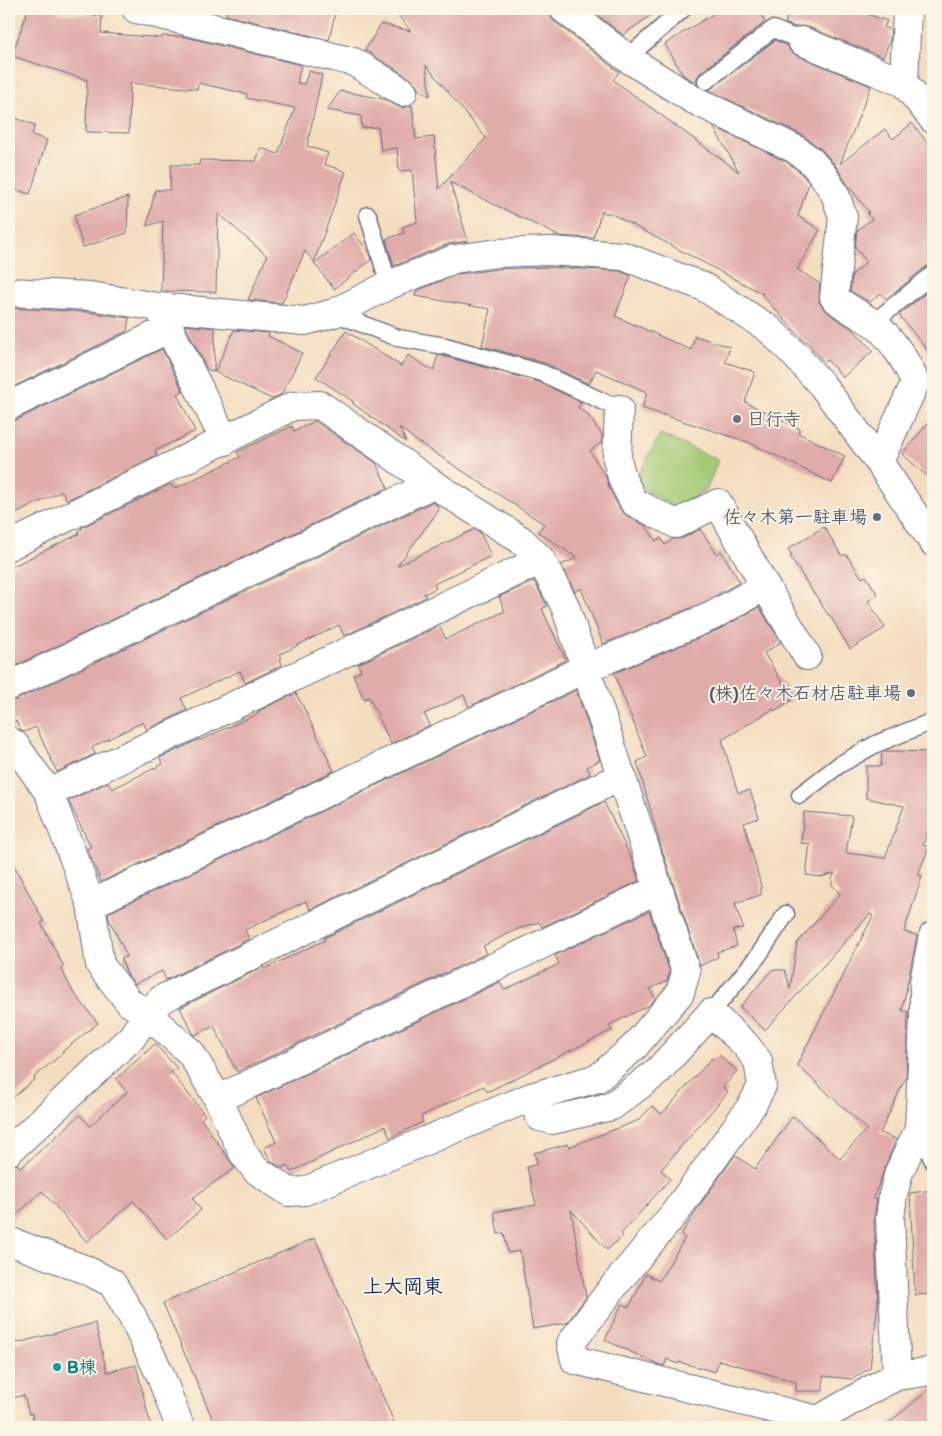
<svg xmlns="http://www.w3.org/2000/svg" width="942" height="1436" font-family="Itim,'Klee One',sans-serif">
<rect width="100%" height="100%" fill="#fcf5e5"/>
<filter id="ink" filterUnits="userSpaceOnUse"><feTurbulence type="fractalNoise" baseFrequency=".02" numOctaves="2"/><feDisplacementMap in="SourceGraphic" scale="10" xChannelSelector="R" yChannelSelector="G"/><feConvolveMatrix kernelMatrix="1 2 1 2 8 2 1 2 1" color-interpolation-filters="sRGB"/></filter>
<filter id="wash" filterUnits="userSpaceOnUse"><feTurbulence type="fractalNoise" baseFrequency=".0096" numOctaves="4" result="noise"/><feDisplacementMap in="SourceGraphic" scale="20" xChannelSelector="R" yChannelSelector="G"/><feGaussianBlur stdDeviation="1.12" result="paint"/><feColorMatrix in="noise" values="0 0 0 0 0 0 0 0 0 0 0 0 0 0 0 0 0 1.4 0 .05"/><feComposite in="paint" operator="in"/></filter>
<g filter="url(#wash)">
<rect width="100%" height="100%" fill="#f4ddbf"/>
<path fill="#a3ca75" stroke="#5f7c6a" d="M660,434L718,460L707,489L676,508L641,487L637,478Z"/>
<g id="blocks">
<path fill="#e0acaa" d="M28,9H58L56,13L102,16L101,33L162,38V36L186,37L301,65L297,83L304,84L309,71L322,75L307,146L328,153L324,164L346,172L314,262L305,251L282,303L248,300L267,256L218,213L216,292L161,291L163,221L147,226L155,190H170L171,165H199L200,160L256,161L261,148L278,154L295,108L246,98L247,94L198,83L197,89L130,83L129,133L86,132L87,80L12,56Z
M227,9H308L335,14L329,40L226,15Z
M393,9H549L550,15L554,21L619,72L613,80L739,172L713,126L787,162L800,172L809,183L798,216L820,230L797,269L820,284L819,302L824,309L834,317L854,330L873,351L843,377L827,360L824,362L806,341L805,342L762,295L763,294L608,212L607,214L602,211L593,238L559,236L479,197L450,182L468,241L448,244L394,266L386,239L404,233L402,227L417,222L412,170L399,171L397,148L381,150L378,127L362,128L361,116L327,110L340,91L384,99L395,105L402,108L412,105L416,139L434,137L439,189L486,138L426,65L430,96L418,89L416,84L411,79L365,50L381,24L411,31Z
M589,9H660L623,35Z
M721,9H757L765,22L700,73L697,78L696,83L683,75L665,44Z
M790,9H853L887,21L884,27L891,30L890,40L883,57L808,27L800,26L795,27L785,23Z
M775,40L788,46L790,51L796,55L871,86L840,164L885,129L893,139L912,123L933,150V264L927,266L886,299L881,293L870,302L850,291L852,275L865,264L864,263L866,261L855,247L857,230L872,219L867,214L869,212L847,184L835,165L821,149L802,135L709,90Z
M12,117L35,125L32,135L47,140L30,194L14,189L13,192L9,191V128Z
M128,197L127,233L83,247L75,221H76L74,215Z
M354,233L368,251L371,260L334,289L314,263Z
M549,267L620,271L631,276L615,316L691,350L695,336L730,347L725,362L755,372L745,402L800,429L798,433L845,456L832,483L748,442L642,408L647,392L596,370L589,384L545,363L482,346L490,309L415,296L416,291L458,274L499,269Z
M933,287V357L899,315Z
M9,308L88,312L129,318L127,331L9,389Z
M185,325L215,328L214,372L207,369Z
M234,330L269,333L268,336L302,353L282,394L272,399L215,372Z
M346,331L401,366L408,355L433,371L438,355L443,356L539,382L581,402L578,408L587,414L602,435V442L590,451L606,477L609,488L620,510L627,516L646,526L656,541L661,538L665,545L673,539L683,538L700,529L717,554L721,551L740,582L705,602L603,644L581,588L575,592L561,565L577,558L538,532L544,524L415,440L399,427L406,442L352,403L354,402L316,377Z
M162,349L183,391L177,394L195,431L155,451L157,455L67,500L62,491L9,517V421L16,420Z
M933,417V481L902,454Z
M315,421L376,463L388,488L9,669V568L79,534L78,531L82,529L81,528L171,484L174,489L240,457L237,452L292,426L294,431Z
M432,502L437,505L439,510L397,566L475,529L480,532L491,556L434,584L436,588L424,594L426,597L344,636L339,625L280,654L282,658L280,659L282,665L245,683L240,671L181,698L187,710L147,730L143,722L92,747L95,754L57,772L36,727L24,732L20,730L16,721L9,725V701L16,700Z
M824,527L842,556L846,554L862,578L866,576L878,595L868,601L885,628L850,649L829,614L828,615L815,594H814L790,556L792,555L788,549Z
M534,581L547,606L542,609L566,660L469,707L464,695L424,714L430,725L391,744L369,697L364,699L353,675L361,671L358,664L439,626L446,639L505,611L499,597Z
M759,607L781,642L764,653L793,699L774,711L773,709L722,740L738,793L750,790L759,818L744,823L761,886V895L735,903L743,928L733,930L737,946L717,952L718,957L700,966L661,847L637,762L647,757L614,673L718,630Z
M576,690L600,760L587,767L590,774L310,910L306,901L245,930L249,939L166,980L162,971L135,984L128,976L121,959L127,956L109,919L108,913Z
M296,693L299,700H300L334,771L101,882L87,849L91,847L69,802L70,800L108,782L112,789L163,764L160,758L200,739L201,740L259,713L258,711Z
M887,751L933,752V817L923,845L929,847L918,875L922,876L904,932L917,935L902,1011H908L906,1077L880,1133L896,1139L873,1199L877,1198L874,1219L878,1303L870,1368L852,1379L823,1376V1391H796V1382L719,1360L715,1372L679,1362L678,1364L667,1359L664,1366L657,1364L605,1340L622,1304L629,1307L646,1274L659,1281L685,1238L681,1235L699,1206L735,1155L755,1169L793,1116L840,1159L867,1129L797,1065L873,916L870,914L765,1030L740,1007L772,970H785L790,989L797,943L840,894L832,885V878L835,873L821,877L806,875L810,844L801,843L804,812L852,816L846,853L885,858L904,806L866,798V766H881L882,753Z
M604,802L633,862L639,881L542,927L539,922L518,929L483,946L487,953L237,1072L214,1026L195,1035H194L180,1008L263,967L264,969L325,940L324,938Z
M9,856L44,922L41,923L64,967L61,968L73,992L98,1023L62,1052L63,1053L34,1077L35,1079L9,1101Z
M649,911L670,972L667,981L650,989L655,999L648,1006L609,1025L612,1030L487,1092L484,1086L421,1116L423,1122L390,1138L385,1126L291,1172L288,1165L282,1168L271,1161L264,1148L276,1142L256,1098L500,982L504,990L559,964L555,955Z
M155,1044L177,1068L171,1072L205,1115L201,1119L235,1168L192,1198L201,1210L167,1239L133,1201L87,1242L42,1191L9,1222V1166L17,1164L21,1168L80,1115L90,1126L127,1092L116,1079Z
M719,1055L737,1071L723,1087L728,1092L661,1170L670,1179L621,1234L623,1236L607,1250L571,1210L586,1297L567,1323L533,1329L520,1251L508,1253L504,1233L498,1234L494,1212L536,1205L527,1167L538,1164L534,1153L568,1144L569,1147L639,1120L652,1106L662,1114L712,1058L714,1060Z
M933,1190V1294L915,1295L910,1193Z
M315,1238L396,1427H216L163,1303Z
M95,1323L107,1372L136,1365L151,1427H34L32,1413L29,1414L24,1395L9,1399V1345Z
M933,1387V1427H884L932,1387Z"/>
</g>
</g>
<g filter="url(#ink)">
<use href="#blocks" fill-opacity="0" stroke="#676c80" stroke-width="1"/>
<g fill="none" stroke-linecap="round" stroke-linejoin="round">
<defs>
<path id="service" d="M627,58L683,9
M706,81L773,29L802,41
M368,215L389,285
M334,313L398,338L445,346L542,373L619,409
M873,323L933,274
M800,795L839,765L876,744L933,721
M711,1013L758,956L786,914
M919,1129L933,1161"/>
<path id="minor" d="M136,9L354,62L403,92
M564,9L627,58L692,99L795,149L811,161L823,175L835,194L843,217L834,297C845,308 860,314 873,323C888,333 910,366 915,383L879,462
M802,41L904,83L933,119
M904,83L907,9
M9,292L90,296L158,307L305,321L334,313L389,285L454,259L498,253L549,251L623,256L704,287L769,329L794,354L822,385L879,462L933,542
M161,312L225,441
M9,406L170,328
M9,546L293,406L320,405L433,484L521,540L541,560L565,606L686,972L680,993L634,1047L598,1078L531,1097L305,1191L289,1192L256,1170L243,1153L218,1099L191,1053L147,1014L130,1003L100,965L91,904L49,793L15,745L9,741
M765,586L807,656
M9,686L433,484
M49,793L541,560
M91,904L586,668L712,616L765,586L718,503L676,524L634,502L623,481L617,459L619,409
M531,1097L540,1117L553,1120L612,1106L656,1073L711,1013L745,1044L758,1061L762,1086L752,1105L674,1214L614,1286L571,1343L575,1360L818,1420
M218,1099L658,889
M9,1151L132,1037L147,1014L162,999L622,776
M9,1241L84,1269L112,1283L132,1316L160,1374L180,1427
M897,1376L890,1218L893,1195L899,1172L919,1129L924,1019V982L933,936
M806,1427L877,1386L897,1376L933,1371"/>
</defs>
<use href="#service" stroke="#676c80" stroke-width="19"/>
<use href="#minor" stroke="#676c80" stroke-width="30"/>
<use href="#service" stroke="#fff" stroke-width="16"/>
<use href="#minor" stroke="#fff" stroke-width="28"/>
</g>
</g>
<circle fill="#6b7280" stroke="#fcf5e5" stroke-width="2" cx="737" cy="419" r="5"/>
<g fill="#5c6f8a" stroke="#fcf5e5" stroke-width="2">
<circle cx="877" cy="517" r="5"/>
<circle cx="911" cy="693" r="5"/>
</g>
<circle fill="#0f9aa8" stroke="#fcf5e5" stroke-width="2" cx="57" cy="1367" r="5"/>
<g text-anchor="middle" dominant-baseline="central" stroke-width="4" stroke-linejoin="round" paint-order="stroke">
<g font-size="18" font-weight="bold" fill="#5b616d" stroke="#fcf5e5" text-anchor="start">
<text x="747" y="419">日行寺</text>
</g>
<g font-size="18" font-weight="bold" fill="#4e5e75" stroke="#fcf5e5" text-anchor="end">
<text x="867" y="517">佐々木第一駐車場</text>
<text x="901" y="693">(株)佐々木石材店駐車場</text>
</g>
<g font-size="18" font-weight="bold" fill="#0d838f" stroke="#fcf5e5" text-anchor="start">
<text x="67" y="1367">B棟</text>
</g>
<g font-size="20" font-weight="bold" fill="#1b2f5e" stroke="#fcf5e5">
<text x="403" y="1286">上大岡東</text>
</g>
</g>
<rect width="942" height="1436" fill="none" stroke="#fcf5e5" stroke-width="30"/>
</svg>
